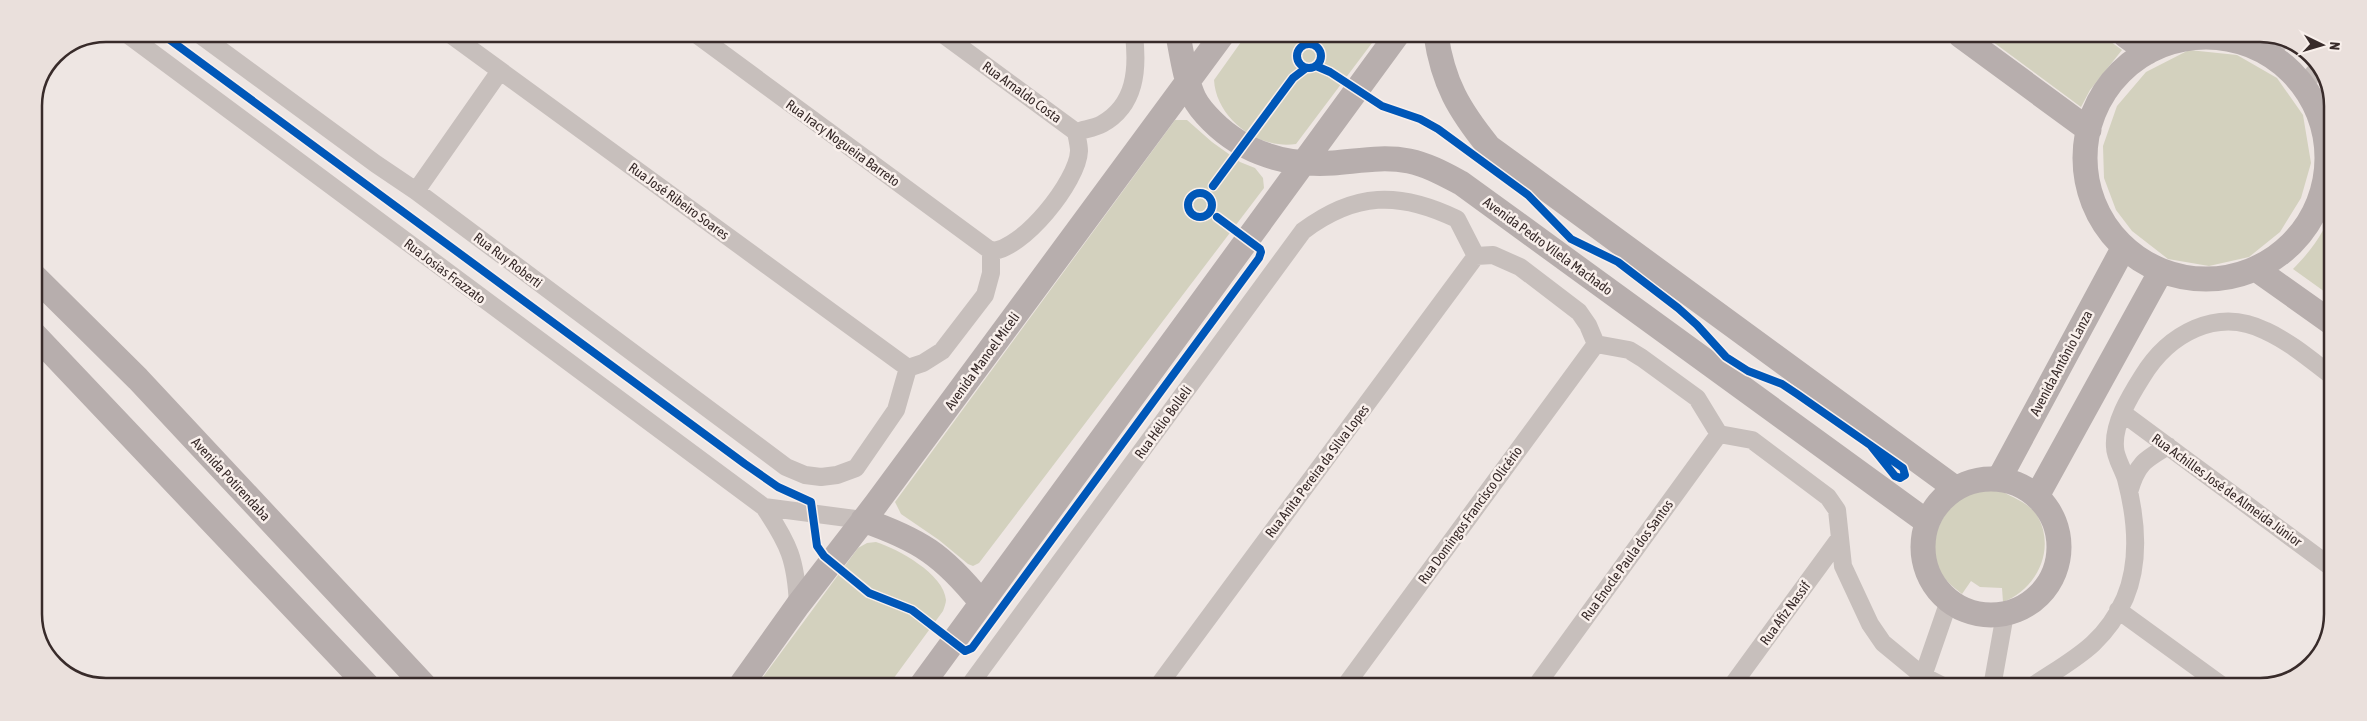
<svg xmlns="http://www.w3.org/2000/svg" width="2367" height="721" font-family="'Asap Condensed',sans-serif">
<rect width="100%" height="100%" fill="#eee6e3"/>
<path fill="#d3d1be" d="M1246,35H1378L1296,144C1258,150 1216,118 1214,80Z
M1985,36H2103L2122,50L2090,90L2081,107Z
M2189,50L2237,55L2277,78L2303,115L2311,163L2301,198L2280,232L2249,257L2209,266L2168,259L2132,231L2116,210L2104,178L2103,146L2117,106L2146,72Z
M1175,120H1187L1212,142L1240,162L1255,168L1263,178L1264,188L979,563L973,566L968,564L939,540L901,514L895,502Z
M2332,203L2333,204L2332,297L2293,269C2310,252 2330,227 2332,203Z
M2001,491C2014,498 2031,504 2038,517C2056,550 2036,590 2003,602L2002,588L1980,587L1971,581L1962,594C1952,586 1944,580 1938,568C1924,539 1947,499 1977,492C1984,490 1994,491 2001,491Z
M876,542C898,549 944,574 946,600C946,603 944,608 943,611L888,686L763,685V677L858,548L867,543Z"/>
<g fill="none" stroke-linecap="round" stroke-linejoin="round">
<path stroke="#c7bfbc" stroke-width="18" d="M127,34L764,507C789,544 796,560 798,605
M199,34L376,164L416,191L786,467L805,475L821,477L837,475L856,468L896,410L908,368L923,363L942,351L985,295L991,273V251C1022,251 1078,181 1079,151C1079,145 1077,138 1076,132C1085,129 1095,128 1102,124C1136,105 1138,69 1134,35
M450,34L908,368
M696,34L991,251
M944,35L1076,132
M2269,55L2283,38
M2303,86L2319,67
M416,191L500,71
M2124,414L2331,567
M2129,492C2137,464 2144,460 2168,446
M764,507L863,520
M2118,610L2224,687
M969,686L1303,231C1355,192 1399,191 1457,219L1476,256L1493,255L1520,267L1579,312L1588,325L1596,344L1629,350L1642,358L1697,398L1719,434L1752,440L1828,497L1837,510L1843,566L1870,624L1883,643L1923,676L1945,687
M1158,686L1476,256
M1345,686L1596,344
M1536,686L1719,434
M1731,687L1839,539
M1915,687L1923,676L1949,601
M1992,687L2005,614
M2031,687C2071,660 2104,646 2125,598C2141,560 2136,517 2126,479C2123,469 2115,457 2115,447C2113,424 2130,396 2142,377C2168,334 2217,306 2266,331C2290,342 2311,360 2332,376"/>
<path stroke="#b7aead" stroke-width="25" d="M1178,35C1182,55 1185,79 1194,98C1198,106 1206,115 1212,121C1245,154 1288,166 1333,163C1359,161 1383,156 1409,161C1428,165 1444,174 1461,183L1927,522
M1436,35C1443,83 1459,110 1489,147L1955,488
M1961,36L2089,130
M2126,36L2148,52
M2085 158a121 121 0 1 1 242 0a121 121 0 1 1-242 0Z
M2256,269L2332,323
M34,276L138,379L424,685
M34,334L367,685
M1923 547a68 68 0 1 1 136 0a68 68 0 1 1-136 0Z
M1999,479L2124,247
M2037,496L2161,271
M863,520C920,540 943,555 981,602
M741,685L798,605L876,504L1222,35
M921,686L1397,35"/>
<defs>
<path id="cycleway" d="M162,34L745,464L778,487L811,502L817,546L824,556L869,593L912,610L965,651L972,648L1259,258L1261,252L1260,249L1217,217
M1297 56a12 12 0 1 1 24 0a12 12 0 1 1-24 0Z
M1316,66L1330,72L1382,106L1420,119L1438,129L1528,195L1571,239L1618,262L1678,308L1697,325L1726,357L1748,371L1782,384L1797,394L1903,468L1905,475L1900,478L1895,476L1871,446
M1213,186L1293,78L1306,68
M1188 205a12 12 0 1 1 24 0a12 12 0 1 1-24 0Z"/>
</defs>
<use href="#cycleway" stroke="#f9f0ec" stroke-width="11"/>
<use href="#cycleway" stroke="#0057b8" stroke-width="8"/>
</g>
<g text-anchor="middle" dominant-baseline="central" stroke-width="5" stroke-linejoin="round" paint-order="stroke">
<g font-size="14" fill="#382b2a" stroke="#f9f0ec">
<text transform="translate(1022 92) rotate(36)">Rua Arnaldo Costa</text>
<text transform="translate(843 143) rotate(36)">Rua Iracy Nogueira Barreto</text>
<text transform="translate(679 201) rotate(36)">Rua José Ribeiro Soares</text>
<text transform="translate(1548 246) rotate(36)">Avenida Pedro Vilela Machado</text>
<text transform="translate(508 260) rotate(37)">Rua Ruy Roberti</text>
<text transform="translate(445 271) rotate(37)">Rua Josias Frazzato</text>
<text transform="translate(982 361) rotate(-54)">Avenida Manoel Miceli</text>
<text transform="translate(2061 363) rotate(-62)">Avenida Antônio Lanza</text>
<text transform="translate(1163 422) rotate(-54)">Rua Hélio Bolleli</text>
<text transform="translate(1317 471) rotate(-53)">Rua Anita Pereira da Silva Lopes</text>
<text transform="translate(231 479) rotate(47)">Avenida Potirendaba</text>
<text transform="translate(2227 490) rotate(36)">Rua Achilles José de Almeida Júnior</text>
<text transform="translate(1470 515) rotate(-54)">Rua Domingos Francisco Olicério</text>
<text transform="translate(1627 560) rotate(-54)">Rua Enocle Paula dos Santos</text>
<text transform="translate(1785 613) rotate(-54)">Rua Afiz Nassif</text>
</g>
</g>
<path d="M0 0H2367V721H0ZM106 42H2260A64 64 0 0 1 2324 106V614A64 64 0 0 1 2260 678H106A64 64 0 0 1 42 614V106A64 64 0 0 1 106 42Z" fill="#eae0dc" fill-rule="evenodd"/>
<path fill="none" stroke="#382b2a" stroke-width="2.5" d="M106 42H2260A64 64 0 0 1 2324 106V614A64 64 0 0 1 2260 678H106A64 64 0 0 1 42 614V106A64 64 0 0 1 106 42Z"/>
<g transform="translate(2322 45) rotate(95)" stroke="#f9f0ec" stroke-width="4" paint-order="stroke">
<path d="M0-4L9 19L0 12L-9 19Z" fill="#382b2a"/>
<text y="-8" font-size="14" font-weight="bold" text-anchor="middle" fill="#382b2a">N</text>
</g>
</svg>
